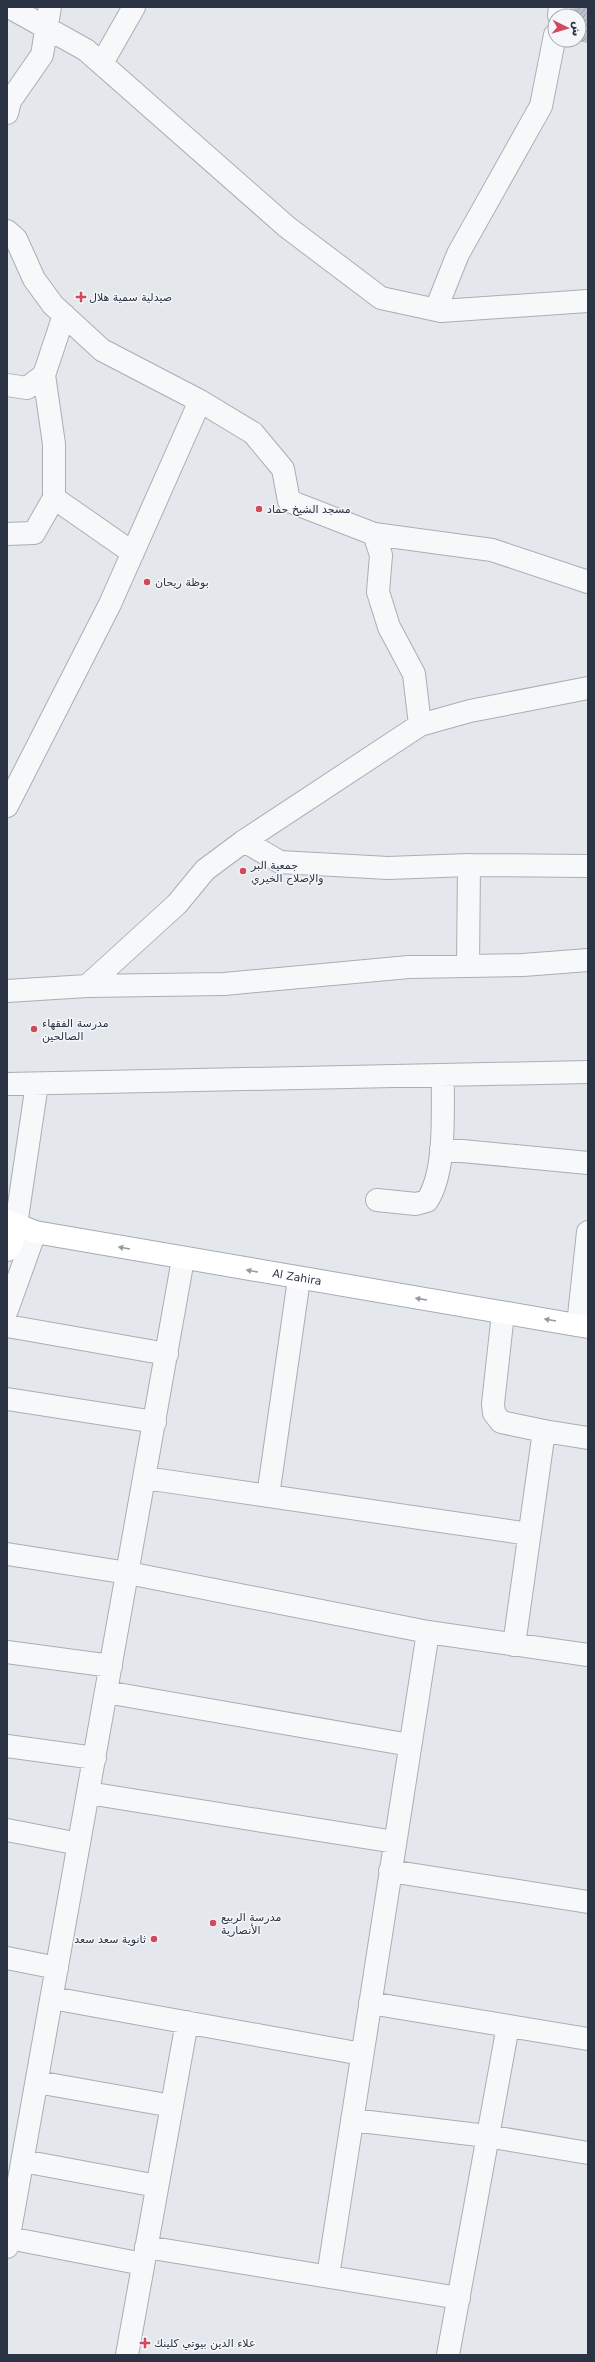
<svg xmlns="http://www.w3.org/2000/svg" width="595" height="2362" font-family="'DejaVu Sans','Noto Naskh Arabic',sans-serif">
<defs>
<pattern id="building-hatch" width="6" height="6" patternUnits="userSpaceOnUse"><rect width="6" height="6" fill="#bbc0ca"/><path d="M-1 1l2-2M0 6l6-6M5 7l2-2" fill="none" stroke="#989da6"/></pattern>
</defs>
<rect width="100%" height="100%" fill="#e4e7ec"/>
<path fill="url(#building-hatch)" d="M574,7H588V43L572,40H579V16H572Z"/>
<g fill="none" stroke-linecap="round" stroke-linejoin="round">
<defs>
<path id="minor" d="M9,7L86,50L287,227L381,298L441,311L588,301
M559,16L560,7
M102,63L134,7
M7,113L10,101L42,55L50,7
M7,231L16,239L34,279L53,305L102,350L200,401L253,433L283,469L289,501L374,534L381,555L378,592L389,627L414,674L420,725
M436,309L458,254L541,106L555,35
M7,385L27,388L44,375L64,315
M54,498L133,553
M7,534L34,533L54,498V444L44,375
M374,534L492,550L588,582
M7,806L110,604L200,401
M244,841L280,862L388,868L469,865L588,866
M468,966L469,865
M87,986L177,904L205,870L244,841L420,725L470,711L588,688
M7,991L87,986L224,984L409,967L523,965L588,960
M7,1084L588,1072
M441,1149L588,1163
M377,1200L416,1204L427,1201C447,1170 442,1112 443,1075
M16,1225L37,1084
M7,1310L35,1232
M503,1313L493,1404L494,1413L501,1422L544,1431L588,1438
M578,1325L588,1232
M7,1326L167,1354
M7,1399L155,1422
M145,1478L529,1534
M268,1496L299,1279
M7,1554L128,1573L428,1632L588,1655
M514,1645L544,1431
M7,1652L111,1666
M106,1692L410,1745
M7,1746L95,1758
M88,1793L395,1842
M7,1830L79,1844
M390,1871L588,1902
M7,1958L57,1968
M52,1998L362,2054
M370,2003L588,2039
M37,2082L172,2106
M352,2120L487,2136L588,2153
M23,2161L157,2186
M9,2238L143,2264
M7,2247L183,1259
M146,2247L459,2298
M328,2276L428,1632
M127,2355L187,2022
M448,2355L508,2026"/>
<g id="major">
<path id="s1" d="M7,1221L35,1232L588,1327"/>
<path d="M7,1250L12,1243L16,1225"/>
</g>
</defs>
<use href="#minor" stroke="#a9aeb7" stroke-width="24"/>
<use href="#major" stroke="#a3abb8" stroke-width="24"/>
<use href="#minor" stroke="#f7f8fa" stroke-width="22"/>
<use href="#major" stroke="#fff" stroke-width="22"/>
</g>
<defs><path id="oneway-solid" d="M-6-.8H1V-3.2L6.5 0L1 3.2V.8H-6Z"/></defs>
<g fill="#959aa2">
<use href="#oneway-solid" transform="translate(124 1248) rotate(-170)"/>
<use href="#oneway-solid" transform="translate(252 1271) rotate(-170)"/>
<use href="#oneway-solid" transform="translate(421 1299) rotate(-171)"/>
<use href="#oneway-solid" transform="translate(550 1320) rotate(-170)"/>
</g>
<g fill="#d1495b" stroke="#f4f6f9" stroke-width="1.5">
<path d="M79 291h4v4h4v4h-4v4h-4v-4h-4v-4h4z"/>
<circle cx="259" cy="509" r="4"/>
<circle cx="147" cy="582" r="4"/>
<circle cx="243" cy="871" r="4"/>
<circle cx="34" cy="1029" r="4"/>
<circle cx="213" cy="1923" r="4"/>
<circle cx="154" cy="1939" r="4"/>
<path d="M143 2337h4v4h4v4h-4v4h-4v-4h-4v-4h4z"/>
</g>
<g text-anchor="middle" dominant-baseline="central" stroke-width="3" stroke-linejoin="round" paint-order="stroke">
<g font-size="11" fill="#2b3445" stroke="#f4f6f9" text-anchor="start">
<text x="89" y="297">صيدلية سمية هلال</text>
<text x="267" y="509">مسجد الشيخ حماد</text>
<text x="155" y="582">بوظة ريحان</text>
<text x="251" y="865">جمعية البر<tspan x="251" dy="13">والإصلاح الخيري</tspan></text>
<text x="42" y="1023">مدرسة الفقهاء<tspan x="42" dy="13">الصالحين</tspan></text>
<text x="221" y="1917">مدرسة الربيع<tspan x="221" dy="13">الأنصارية</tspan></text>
<text x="146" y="1939" text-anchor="end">ثانوية سعد سعد</text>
<text x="154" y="2343">علاء الدين بيوتي كلينك</text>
</g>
<g font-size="11" fill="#2b3445" stroke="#f4f6f9">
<text stroke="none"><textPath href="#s1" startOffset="296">Al Zahira</textPath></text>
</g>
</g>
<rect width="595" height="2362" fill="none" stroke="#2b3445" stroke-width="16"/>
<g transform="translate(567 28) rotate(95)"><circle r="19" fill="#f4f6f9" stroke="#a4a8b1"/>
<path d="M0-3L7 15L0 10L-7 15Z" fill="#d1495b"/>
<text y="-6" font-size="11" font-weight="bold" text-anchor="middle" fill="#2b3445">ش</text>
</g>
</svg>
